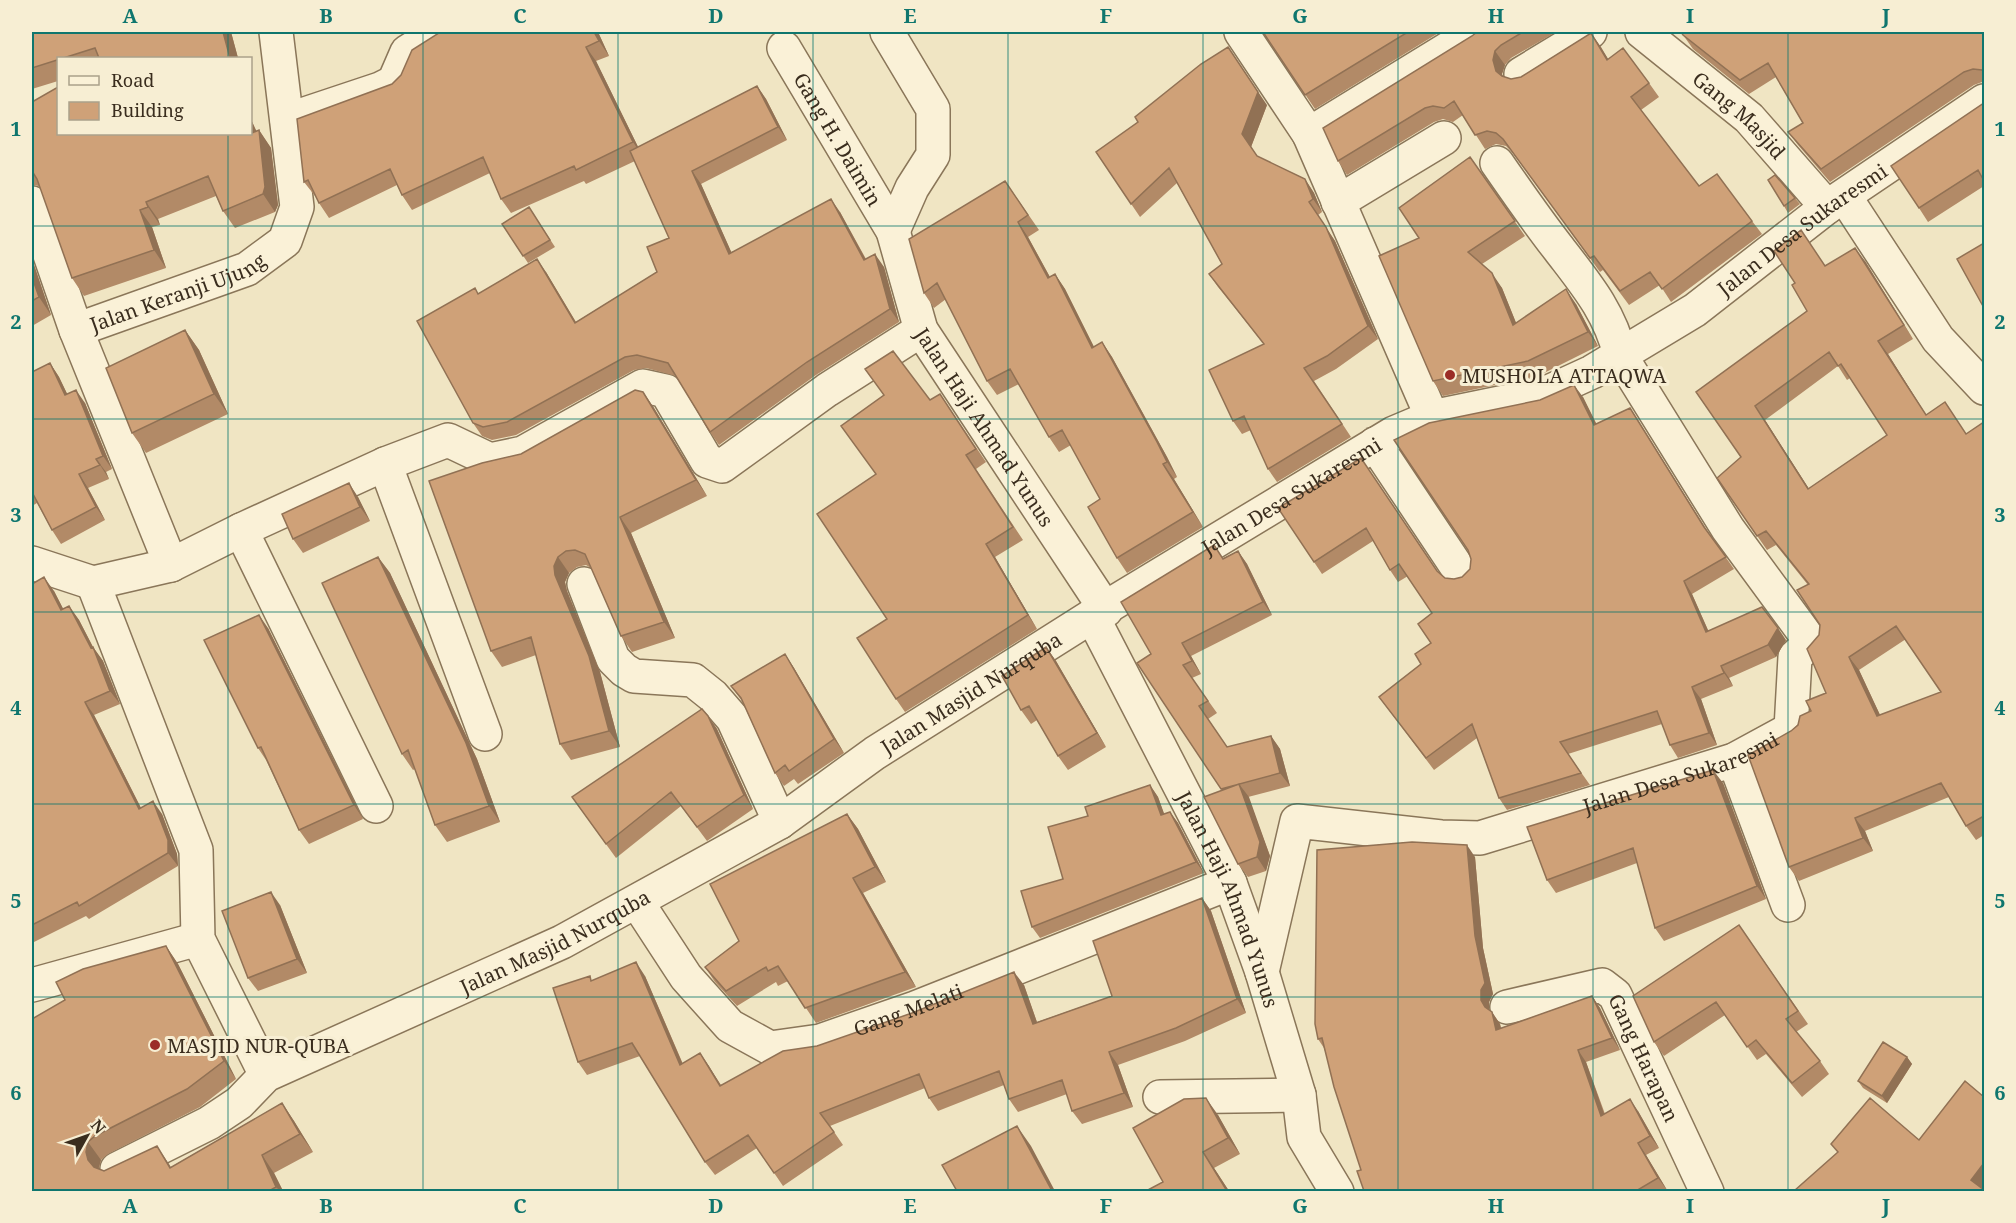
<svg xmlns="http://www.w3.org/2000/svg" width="2016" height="1223" font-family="'Noto Serif',serif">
<rect width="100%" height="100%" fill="#f0e5c3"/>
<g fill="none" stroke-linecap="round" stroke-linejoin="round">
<defs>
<g id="minor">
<path d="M887,32L933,109V155L912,188L893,231"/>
<path d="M1241,32L1309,134L1432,417"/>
<path id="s1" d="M1642,32L1749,118L1827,207"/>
<path id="s2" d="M784,48L893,231L921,330L1106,610"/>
<path d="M1521,74L1590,32"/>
<path d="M287,120L380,89L394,82L407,52L439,32"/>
<path d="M1309,134L1472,34"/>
<path d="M1845,197L1938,339L1984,388"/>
<path d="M1338,202L1444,138"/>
<path d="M32,203L76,330"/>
<path d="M1375,444L1461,573"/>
<path d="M385,464L485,734"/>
<path d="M32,563L93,583"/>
<path d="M171,565L241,530"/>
<path id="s3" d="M93,583L171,565L76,330L247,269L285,241L297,207L276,32"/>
<path d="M93,583L196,850L198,939L266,1075"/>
<path d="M584,584L613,659L624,670L634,676L693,680L713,696L733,719L780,822"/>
<path id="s4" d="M1092,616L1230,883L1262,972L1299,1095L1304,1137L1337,1192"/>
<path d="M1734,760L1788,905"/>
<path d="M376,806L241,530L385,464L448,440L490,460L523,453L643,386L666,391L707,461L722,466L827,390L921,330"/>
<path id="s5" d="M637,902L686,977L730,1026L770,1048L820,1041L915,1008L1230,883"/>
<path id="s6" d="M1262,972L1297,821L1441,837L1480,838L1734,760L1791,729L1795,657L1811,642L1728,529L1620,355C1610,312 1585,283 1559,249C1537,221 1517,192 1497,163"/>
<path d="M32,985L198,939"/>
<path id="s7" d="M1507,1007L1602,985L1615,995L1707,1192"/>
<path d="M1160,1097L1299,1095"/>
<path id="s8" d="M117,1169L209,1123L239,1103L266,1075L562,942L780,822L875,753L1092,616L1394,433L1432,417L1544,394L1592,372L1695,310L1827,207L1984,101"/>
</g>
</defs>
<use href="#minor" stroke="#8a7659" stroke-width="36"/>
<use href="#minor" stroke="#faf1d7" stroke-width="33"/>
</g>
<path fill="#b28a67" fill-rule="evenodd" d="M32,32H231L238,58H58V81L32,89Z
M440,32H598L609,56L596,61L638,147L757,86L766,99L787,140L701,184L731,252L840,212L866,259L884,267L899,322L816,375L719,445L710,432L676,376L646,368L634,370L516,435L492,440L482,436L473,423L479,294L546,272L576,322L657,272L669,238L635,161L586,184L584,181L511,213L501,199L490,173L412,210L402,195L397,185L329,218L319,203L315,196L304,182Z
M1263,32H1440L1315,109Z
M1477,32H1556L1511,58L1505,65L1502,74L1503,77L1511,79L1521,77L1591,33L1608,59L1649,83L1659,97L1641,110L1699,186L1752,221L1762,234L1671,302L1660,285L1629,305L1603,270L1600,272L1512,152L1506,146L1496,144L1485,149L1463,115L1453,122L1443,119L1434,122L1347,175L1338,161Z
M1681,32H1984V83L1982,82L1974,85L1830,182L1798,145L1788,132L1803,123L1776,77L1749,94L1693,49Z
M32,102L250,134V117L256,131L259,130L271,148L278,205L275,212L235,228L223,211L216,196L158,219L160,225L152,227L166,268L84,296L72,278L40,187L36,185H32Z
M1984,103V186L1928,222L1919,208Z
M1267,105L1251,147L1257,156L1305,179L1314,193L1322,212L1318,215L1335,241L1378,339L1336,369L1314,381L1351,437L1277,482L1268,469L1251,430L1242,434L1233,421L1264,344L1218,287L1209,274L1222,264L1177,183L1140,217L1096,152Z
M1470,157L1525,236L1482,264L1502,288L1516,323L1576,304L1598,346L1538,376L1443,396L1433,381L1419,238Z
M1005,181L1039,230L1028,237L1050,277L1055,274L1065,289L1094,347L1102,342L1112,357L1167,457L1177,477L1174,479L1203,527L1127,573L1117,558L1100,499L1071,445L1059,452L1049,437L1019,384L997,395L987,381L946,299L934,308L924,293Z
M1795,198L1800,204L1788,213L1784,206Z
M529,207L555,247L528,263L502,224Z
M32,259L51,315L32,326Z
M1865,261L1913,339L1888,354L1926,415L1967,434L1984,422V835L1976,840L1966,826L1949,797L1865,831L1873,851L1799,881L1789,867L1791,731L1811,711L1826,693L1819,635L1820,625L1808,585L1776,545L1767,550L1717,478L1741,457L1696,392L1807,311L1825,265ZM1838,366L1847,380L1850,378L1887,435L1809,489L1765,420ZM1906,639L1941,692L1880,715L1859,670Z
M185,330L199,350L228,414L146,453L132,433Z
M50,363L59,377L67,394L85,403L112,469L106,472L109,479L88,488L105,520L61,544L52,530L37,503L32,506V372Z
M865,369L930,400L940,394L986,462L976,469L1023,540L995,557L1037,629L905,712L896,699L876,474L884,395Z
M643,392L654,408L707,496L631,533L675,638L632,652L621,636L591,568L586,565L577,567L569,573L565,582L567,591L600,672L620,747L571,760L560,744L536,655L502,667L491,651L521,454Z
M1583,397L1596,424L1630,408L1710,535L1734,569L1692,594L1708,630L1786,640L1776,657L1729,678L1733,686L1701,699L1717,745L1678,758L1670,745L1662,724L1568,754L1590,785L1507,810L1499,798L1477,738L1434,770L1379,697L1421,664L1431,643L1432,613L1408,576L1398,582L1390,570L1373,541L1322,574L1314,562L1361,458L1438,572L1445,578L1454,579L1462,577L1470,569Z
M358,497L370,521L303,553L293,539Z
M1238,551L1247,564L1272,615L1191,656L1201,674L1192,678L1217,713L1208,719L1227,747L1271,736L1280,749L1290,786L1248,797L1270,856L1266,871L1248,877L1238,864L1222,790L1137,663L1151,654L1223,558Z
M378,557L390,573L477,759L500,822L447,842L435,825L415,769L413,770L402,754Z
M32,584L54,591L63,609L69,606L79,620L93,647L103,661L120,704L94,715L141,808L162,814L177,854L178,866L89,919L86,916L32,943Z
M268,628L363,819L309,844L299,830L266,760L258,748Z
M1046,647L1056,661L1106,747L1068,770L1058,756L1037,720L1031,724L1021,710Z
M785,654L794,668L844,753L798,784L794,779L784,786L775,773L742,701L731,686Z
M708,716L717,729L753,809L707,841L681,806L616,858L572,797Z
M1723,783L1766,899L1664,941L1655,928L1637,863L1556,893L1547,880Z
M1150,785L1158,797L1164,814L1170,812L1178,823L1204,873L1040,938L1032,927L1063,879L1088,816Z
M847,814L858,829L886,882L863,893L916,987L816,1023L788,981L778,986L776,982L737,1006L715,982L705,967L739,941Z
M1475,857L1483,948L1493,994L1489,1002V1010L1492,1012L1500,1024L1501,1028L1592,996L1600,1008L1620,1050L1586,1062L1605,1114L1638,1111L1659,1148L1646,1155L1667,1190L1664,1191H1364L1361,1170L1324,1048L1318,1039Z
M1202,898L1211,911L1246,1013L1185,1041L1118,1065L1133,1107L1082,1124L1072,1111L1067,1094L1018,1112L1009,1099L1004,1085L938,1111L929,1098L925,1088L830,1126L843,1145L783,1186L757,1148L715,1175L705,1162L640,1056L587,1075L578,1062L593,981L645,976L683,1064L700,1053L721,1085L817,1046L1024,985L1037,1022L1112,996Z
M280,905L307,973L258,991L248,978Z
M1739,925L1808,1024L1796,1032L1820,1061L1829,1074L1802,1097L1766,1054L1757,1060L1725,1015L1664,1056L1654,1042Z
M166,946L178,964L236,1079L200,1107L108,1154L101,1160L99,1169L104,1171L171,1167L282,1103L294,1121L313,1152L274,1173L283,1191H32Z
M1907,1057L1912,1064L1887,1103L1863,1088L1858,1081Z
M1218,1115L1240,1154L1214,1168L1229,1191H1146L1163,1182Z"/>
<path fill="#917154" d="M223,32H231L238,58H230Z
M594,32H598L609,56L599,41Z
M1591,33L1601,47L1617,74L1607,60Z
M586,47L596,61L643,157L633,142Z
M1228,47L1267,105L1251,147L1242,134Z
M1495,51L1505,65L1502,74L1505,84L1496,71L1493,60Z
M757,86L766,99L787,140L778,127Z
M250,117L260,139L259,130L271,148L278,205L275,212L263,194L252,133L250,128Z
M692,171L701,184L738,267L729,254Z
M1305,179L1314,193L1322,212L1313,199Z
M831,199L840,212L873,273L864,260Z
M146,202L158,219L160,225L148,207Z
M1309,202L1335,241L1378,339L1368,326Z
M140,210L152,227L166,268L154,250Z
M1018,222L1028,237L1058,292L1048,278Z
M1855,248L1865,261L1913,339L1904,325Z
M875,254L884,267L899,322L890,309Z
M32,259L51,315L39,297L32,277Z
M537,259L546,272L584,336L575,323Z
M1492,273L1502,288L1523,340L1513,325Z
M1055,274L1065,289L1102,363L1092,348Z
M1566,289L1576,304L1598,346L1588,332Z
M185,330L199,350L228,414L214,394Z
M1878,341L1888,354L1935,429L1926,415Z
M1102,342L1112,357L1167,457L1177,477L1167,462Z
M50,363L59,377L74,408L65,395Z
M1574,385L1583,397L1603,437L1594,425Z
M76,390L85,403L112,469L103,456Z
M643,392L654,408L707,496L696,480Z
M1755,406L1765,420L1818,503L1808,489Z
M1630,408L1638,420L1712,539L1704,527Z
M96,459L106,472L109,479L100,465Z
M1163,464L1174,479L1203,527L1193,512Z
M79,474L88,488L105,520L96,507Z
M349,483L358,497L370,521L360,507Z
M620,517L631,533L675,638L664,622Z
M986,544L995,557L1037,629L1028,615Z
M1238,551L1247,564L1272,615L1263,602Z
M378,557L390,573L477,759L500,822L489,806Z
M558,557L569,573L565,582L567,591L600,672L620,747L609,731L555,575L554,566Z
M44,577L54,591L71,624L61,610Z
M1684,581L1692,594L1714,644L1706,632Z
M69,606L79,620L95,651L93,647L103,661L120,704L110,691L91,648Z
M259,615L268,628L363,819L354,805Z
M1778,628L1786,640L1776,657L1768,645Z
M1182,643L1191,656L1201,674L1192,661Z
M1046,647L1056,661L1106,747L1097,733Z
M785,654L794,668L844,753L834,739Z
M1849,657L1859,670L1887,730L1877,716Z
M1721,666L1729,678L1733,686L1724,673Z
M1692,687L1701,699L1717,745L1709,733Z
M85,702L94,715L148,822L139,809Z
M708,716L717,729L753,809L744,795Z
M1271,736L1280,749L1290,786L1280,773Z
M1713,770L1723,783L1766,899L1757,886Z
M1239,784L1249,797L1270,856L1266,871L1257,857Z
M1150,785L1158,797L1169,827L1161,815Z
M153,801L162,814L177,854L178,866L168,853Z
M1170,812L1178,823L1204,873L1196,862Z
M847,814L858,829L886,882L875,867Z
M1855,818L1865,831L1873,851L1863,838Z
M1467,845L1475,857L1483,948L1493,994L1489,1002V1012L1485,1007L1481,1000Z
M853,878L863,893L916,987L905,972Z
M271,892L280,905L307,973L297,959Z
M1202,898L1211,911L1246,1013L1237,999Z
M166,946L178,964L236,1079L224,1061Z
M636,962L645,976L689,1079L680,1065Z
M1014,972L1024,985L1042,1037L1033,1024Z
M1592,996L1600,1008L1620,1050L1612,1038Z
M1492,1012L1500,1024L1504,1042L1496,1030Z
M1578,1050L1586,1062L1609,1128L1601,1116Z
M1109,1052L1118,1065L1133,1107L1124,1093Z
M700,1053L709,1066L729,1099L720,1086Z
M1907,1057L1912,1064L1887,1103L1882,1096Z
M1206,1098L1218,1115L1240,1154L1228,1138Z
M1630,1099L1638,1111L1659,1148L1650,1136Z
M282,1103L294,1121L313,1152L300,1134Z
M1017,1126L1031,1146L1055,1191H1052Z
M88,1142L101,1160L98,1170L100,1178L88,1160L86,1152Z
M1638,1143L1646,1155L1667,1190L1658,1178Z
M157,1146L169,1164L182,1186L170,1168Z
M1203,1152L1214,1168L1229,1191H1227Z
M262,1155L274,1173L283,1191H280L276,1187Z
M1984,1163V1191L1971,1180Z"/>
<path fill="#cfa178" stroke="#917154" stroke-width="1.5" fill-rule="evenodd" d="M32,32H223L230,58H99L95,48L32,68Z
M440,32H594L599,41L586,47L633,142L576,170L574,166L501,199L483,157L402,195L390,169L319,203L308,180L304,182L297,119L392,84L401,75L412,50L439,33Z
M1263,32H1408L1305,95Z
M1477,32H1523L1501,45L1495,51L1493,60L1496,71L1502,76L1511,79L1521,77L1591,33L1607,60L1623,48L1649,83L1631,97L1699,186L1717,174L1752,221L1662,289L1650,272L1620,291L1594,256L1590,258L1503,139L1496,133L1487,131L1475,135L1454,101L1444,108L1433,106L1425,108L1338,161L1323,128L1472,36Z
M1681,32H1984V72L1982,70L1973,69L1964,72L1821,169L1788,132L1803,123L1768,63L1740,80L1683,35Z
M1228,47L1258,92L1242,134L1257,156L1305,179L1313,199L1309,202L1326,227L1368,326L1327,356L1304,368L1342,424L1268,469L1244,416L1233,421L1209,370L1264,344L1209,274L1222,264L1169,168L1131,204L1096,152L1138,122L1135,117L1201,64Z
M757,86L778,127L692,171L729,254L831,199L864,260L875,254L890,309L807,362L710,432L668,363L637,355L625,357L507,422L483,427L473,423L417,321L475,288L478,294L537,259L575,323L657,272L647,247L669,238L630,151Z
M58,87V134H250V128L252,133L259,130L265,187L263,194L223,211L208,176L146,202L148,207L140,210L154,250L72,278L37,179L32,171V102Z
M1984,103V181L1978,170L1919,208L1891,166Z
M1470,157L1515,221L1468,252L1492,273L1513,325L1566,289L1588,332L1528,361L1433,381L1379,256L1419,238L1399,208Z
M1775,175L1795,198L1784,206L1768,180Z
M1005,181L1028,215L1018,222L1048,278L1055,274L1092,348L1102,342L1157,442L1167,462L1163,464L1193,512L1117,558L1088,507L1100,499L1062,430L1049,437L1010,369L987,381L937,283L924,293L909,239Z
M529,207L550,240L523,256L502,224Z
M1801,230L1825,266L1855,248L1904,325L1878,341L1926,415L1945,402L1966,434L1984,422V816L1966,826L1941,783L1855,818L1863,838L1789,867L1748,755L1791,731L1798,725L1800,716L1811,711L1806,701L1826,693L1807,649L1819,635L1820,625L1797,590L1809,584L1766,531L1757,536L1717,478L1741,457L1696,392L1807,311L1792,285L1795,283L1774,251ZM1829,352L1838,366L1841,364L1887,435L1808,489L1755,406ZM1896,626L1941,692L1877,716L1849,657Z
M1984,243V308L1957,259Z
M32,277L39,297L32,301Z
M185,330L214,394L132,433L106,368Z
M893,351L930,400L940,394L976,449L966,455L1013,527L986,544L1028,615L896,699L857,638L887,619L817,514L876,474L841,426L884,395L865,369Z
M50,363L65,395L76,390L103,456L96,459L100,465L79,474L96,507L52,530L32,492V372Z
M1574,385L1594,425L1630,408L1704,527L1726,557L1684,581L1706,632L1762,607L1778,628L1768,645L1721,666L1724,673L1692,687L1709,733L1670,745L1657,711L1560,742L1581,773L1499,798L1472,724L1426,758L1379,697L1421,664L1415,654L1431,643L1418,624L1432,613L1399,564L1390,570L1366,528L1314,562L1278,508L1361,458L1437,571L1445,578L1454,579L1462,577L1470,569L1471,559L1468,550L1394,440L1429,423L1540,400Z
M635,390L643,392L696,480L620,517L664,622L621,636L585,554L575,550L566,551L558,557L554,566L555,575L589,656L609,731L560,744L531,637L491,651L429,481L482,463L521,454Z
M349,483L360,507L293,539L282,514Z
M1214,545L1223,559L1238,551L1263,602L1182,643L1192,661L1183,665L1208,701L1199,706L1227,747L1271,736L1280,773L1221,789L1137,663L1151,654L1121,602Z
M378,557L466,743L489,806L435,825L408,750L402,754L322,583Z
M44,577L61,610L69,606L91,648L93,647L110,691L85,702L139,809L153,801L168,840V853L79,906L77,902L32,925V584Z
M259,615L354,805L299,830L261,747L258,748L204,640Z
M1046,647L1097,733L1058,756L1029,706L1021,710L1002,676Z
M785,654L834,739L789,771L785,765L775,773L741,698L731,686Z
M702,709L708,716L744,795L697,827L671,792L606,844L572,797Z
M1713,770L1757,886L1655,928L1633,848L1547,880L1527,827Z
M1239,784L1260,842L1257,857L1238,864L1204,797Z
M1150,785L1161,815L1170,812L1196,862L1032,927L1021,891L1063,879L1048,827L1088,816L1085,807Z
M847,814L875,867L853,878L905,972L805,1008L778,966L768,971L766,967L726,991L705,967L739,941L710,884Z
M1412,842L1467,845L1475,936L1485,983L1481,990V1000L1485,1007L1492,1012L1496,1030L1592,996L1612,1038L1578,1050L1601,1116L1630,1099L1650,1136L1638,1143L1658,1178L1636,1191H1364L1357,1171L1361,1170L1334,1087L1322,1038L1318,1039L1315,1024L1317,850Z
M271,892L297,959L248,978L222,911Z
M1202,898L1237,999L1176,1028L1109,1052L1124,1093L1072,1111L1062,1080L1009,1099L999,1071L929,1098L919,1074L820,1113L834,1132L774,1173L748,1135L705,1162L632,1043L578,1062L553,988L590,976L591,981L636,962L680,1065L700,1053L720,1086L783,1051L817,1046L912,1013L1014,972L1033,1024L1112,996L1093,941Z
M1739,925L1798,1011L1786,1019L1820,1061L1792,1083L1756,1040L1747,1047L1716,1002L1654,1042L1633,996Z
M166,946L224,1061L187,1089L95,1136L88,1142L86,1152L88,1160L94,1167L104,1171L157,1146L170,1168L282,1103L300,1134L262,1155L276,1187L269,1191H32V1019L65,1000L56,982L83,969Z
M1883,1042L1907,1057L1882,1096L1858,1081Z
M1965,1081L1984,1097V1163L1971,1180L1984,1190V1191H1794L1838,1152L1831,1144L1870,1098L1919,1140Z
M1206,1098L1228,1138L1203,1152L1227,1191H1146L1163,1182L1133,1128L1184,1099Z
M1017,1126L1052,1191H957L942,1165Z"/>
<path fill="none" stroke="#0f766e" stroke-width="1.5" stroke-opacity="0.55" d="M228,32V58M423,32V1192M618,32V1192M813,32V1192M1008,32V1192M1203,32V1192M1398,32V1192M1593,32V1192M1788,32V1192M228,134V1192M32,226H1984M32,419H1984M32,612H1984M32,804H1984M32,997H1984"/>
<g fill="#9b2c27" stroke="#f7eed3" stroke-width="2">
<circle cx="1450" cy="375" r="6"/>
<circle cx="155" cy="1045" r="6"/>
</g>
<g text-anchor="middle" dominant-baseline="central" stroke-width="6" stroke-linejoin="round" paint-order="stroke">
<g font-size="20" fill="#3a2d1e" stroke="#f7eed3">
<text stroke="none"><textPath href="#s1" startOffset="128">Gang Masjid</textPath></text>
<text stroke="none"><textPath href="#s2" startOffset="106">Gang H. Daimin</textPath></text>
<text stroke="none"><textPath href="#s8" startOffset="1941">Jalan Desa Sukaresmi</textPath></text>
<text stroke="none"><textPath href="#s3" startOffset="442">Jalan Keranji Ujung</textPath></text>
<text stroke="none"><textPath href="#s2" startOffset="432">Jalan Haji Ahmad Yunus</textPath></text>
<text stroke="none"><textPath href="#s8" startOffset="1358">Jalan Desa Sukaresmi</textPath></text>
<text stroke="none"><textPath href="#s8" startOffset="982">Jalan Masjid Nurquba</textPath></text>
<text stroke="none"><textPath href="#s6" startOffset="550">Jalan Desa Sukaresmi</textPath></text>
<text stroke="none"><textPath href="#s4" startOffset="315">Jalan Haji Ahmad Yunus</textPath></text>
<text stroke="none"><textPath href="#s8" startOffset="496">Jalan Masjid Nurquba</textPath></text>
<text stroke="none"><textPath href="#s5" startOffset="345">Gang Melati</textPath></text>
<text stroke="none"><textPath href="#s7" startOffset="183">Gang Harapan</textPath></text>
</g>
<g font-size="20" fill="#3a2d1e" stroke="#f7eed3" text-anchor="start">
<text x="1462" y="375">MUSHOLA ATTAQWA</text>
<text x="167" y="1045">MASJID NUR-QUBA</text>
</g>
</g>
<rect width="2016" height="1223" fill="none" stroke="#f7eed3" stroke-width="66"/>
<rect x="57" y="57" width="195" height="78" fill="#f7eed3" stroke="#aba18b" stroke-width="1.5"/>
<rect x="69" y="76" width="30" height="9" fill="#faf1d7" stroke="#aba18b" stroke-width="1.5"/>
<text x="111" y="87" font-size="18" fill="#3a2d1e">Road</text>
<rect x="69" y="102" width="30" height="18" fill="#cfa178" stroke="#aba18b" stroke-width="1.5"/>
<text x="111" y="117" font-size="18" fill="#3a2d1e">Building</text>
<g transform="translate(87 1136) rotate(50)" stroke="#f7eed3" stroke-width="4.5" paint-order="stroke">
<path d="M0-4.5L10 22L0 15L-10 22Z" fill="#3a2d1e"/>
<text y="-9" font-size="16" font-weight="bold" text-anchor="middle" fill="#3a2d1e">N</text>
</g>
<rect x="33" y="33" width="1950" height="1157" fill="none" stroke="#0f766e" stroke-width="2"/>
<g font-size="20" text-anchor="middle" font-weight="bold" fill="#0f766e">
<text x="130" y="23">A</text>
<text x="326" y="23">B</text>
<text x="520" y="23">C</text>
<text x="716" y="23">D</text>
<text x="910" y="23">E</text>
<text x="1106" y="23">F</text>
<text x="1300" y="23">G</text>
<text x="1496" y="23">H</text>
<text x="1690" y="23">I</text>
<text x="1886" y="23">J</text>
<text x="16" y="136">1</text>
<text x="2000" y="136">1</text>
<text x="16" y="329">2</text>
<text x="2000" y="329">2</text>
<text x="16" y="522">3</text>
<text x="2000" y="522">3</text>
<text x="16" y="715">4</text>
<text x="2000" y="715">4</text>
<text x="16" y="908">5</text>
<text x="2000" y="908">5</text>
<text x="16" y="1100">6</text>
<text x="2000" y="1100">6</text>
<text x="130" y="1213">A</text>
<text x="326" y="1213">B</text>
<text x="520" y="1213">C</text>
<text x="716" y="1213">D</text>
<text x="910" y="1213">E</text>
<text x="1106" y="1213">F</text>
<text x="1300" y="1213">G</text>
<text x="1496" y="1213">H</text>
<text x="1690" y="1213">I</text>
<text x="1886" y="1213">J</text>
</g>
</svg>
